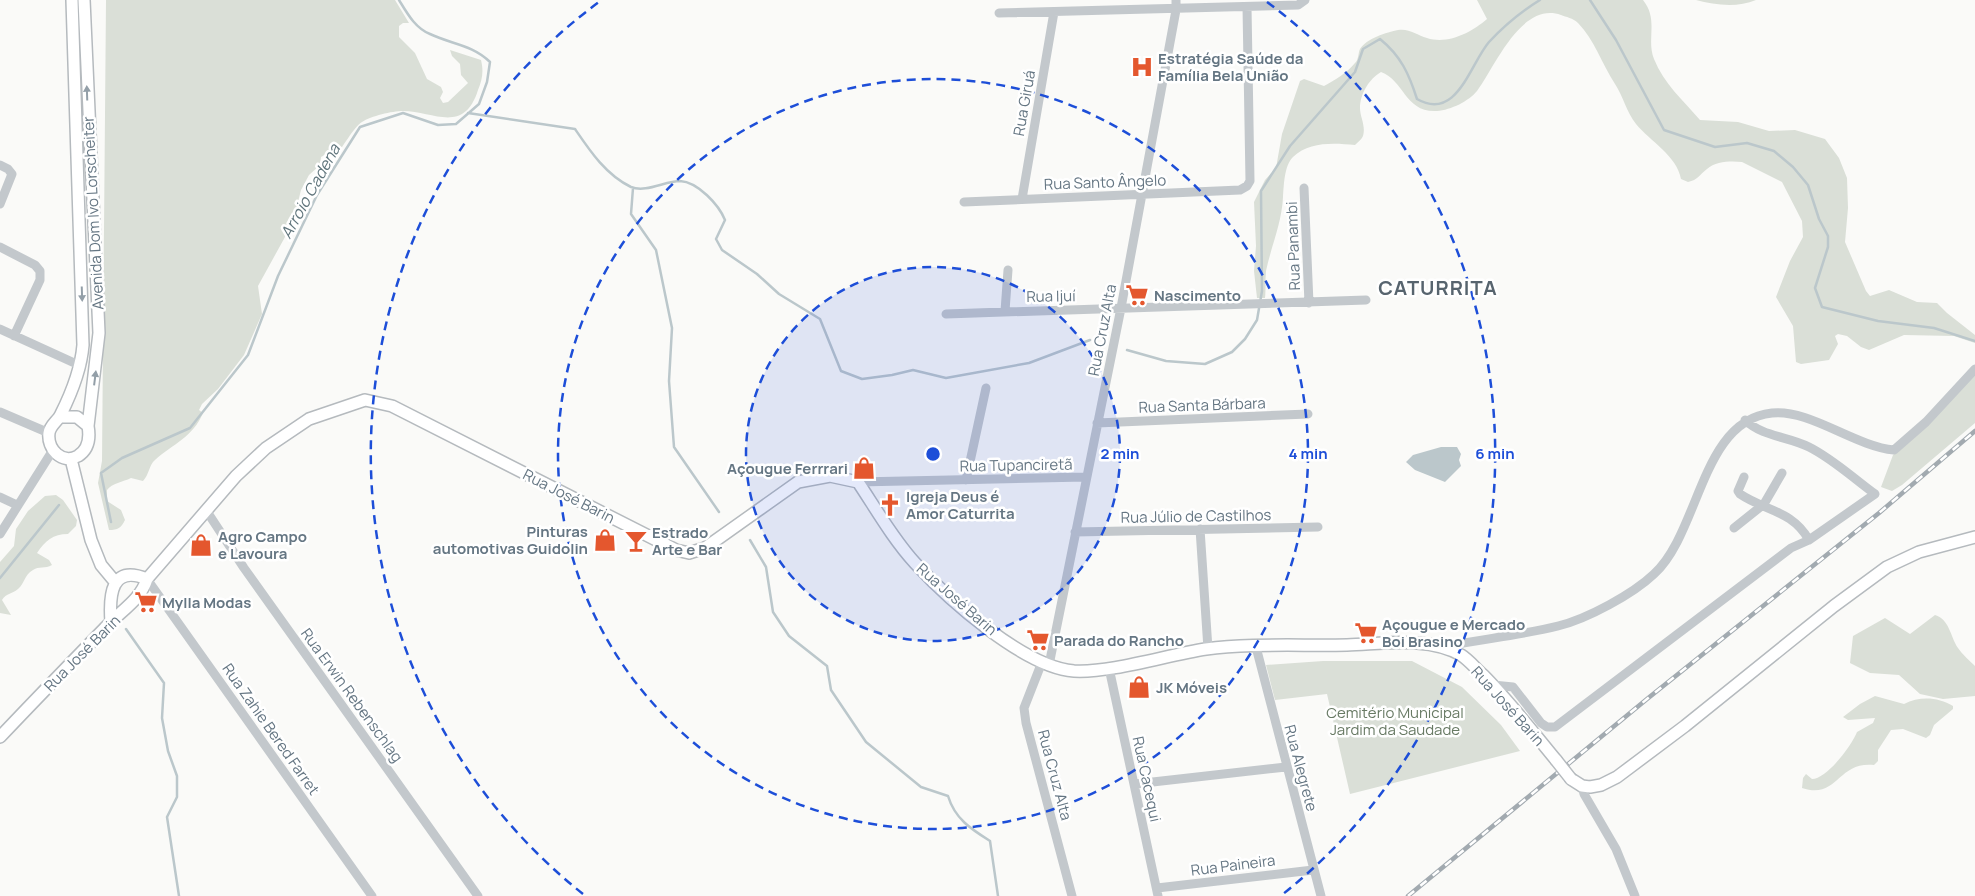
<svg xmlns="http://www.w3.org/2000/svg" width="1975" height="896" font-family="Manrope,sans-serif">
<rect width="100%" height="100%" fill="#fafaf8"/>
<path fill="#dadfd7" d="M106,0H395L409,23H403L399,26V37L415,53L427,79L441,87L443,92L440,98L443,103L448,102L468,83L461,75L460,64L452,56L450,50L481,60C484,72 482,80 478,90C464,135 433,111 403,111C392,111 371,116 362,122C354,127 342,148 336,156L328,153L321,157L320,165L309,175L301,190L296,210L285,237L258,286L262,314L244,355L218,389L202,404L199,410L203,413C193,437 173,444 155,460C149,465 149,475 143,481L131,478C123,482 112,483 107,490V501L121,510L125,520C121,528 118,530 109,530L98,483L102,461Z
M1477,0H1643C1659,20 1646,39 1654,59C1664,84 1683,100 1700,120L1738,122L1769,131L1795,130L1825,139L1839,158L1847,178L1848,208L1845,242L1866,291L1870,296L1889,290L1917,302L1937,303L1947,313L1975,335V343L1954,336L1904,335L1869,350L1861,347L1847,336L1838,334L1835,336L1838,344L1829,360L1801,364L1796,362L1793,326L1776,297L1790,261L1803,237L1802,221L1782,182L1742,162C1731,161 1716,161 1707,169C1699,175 1698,180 1688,182L1681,179C1677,156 1650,141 1636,124C1627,113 1623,96 1615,84C1602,64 1594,39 1578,23C1573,18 1566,17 1561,15C1521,1 1495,67 1477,91C1469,101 1451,110 1437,111C1405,113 1404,80 1381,72C1369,79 1360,94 1360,108C1360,117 1366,126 1363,136C1362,139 1358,142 1355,145C1335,143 1309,141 1293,157C1284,166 1284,185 1283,197C1282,222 1271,247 1266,271C1265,280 1266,290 1265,298H1257L1254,271L1256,246L1254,202L1265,180L1276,168L1282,134L1300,81L1304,79L1324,86C1335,80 1347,73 1355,63C1359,59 1358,53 1360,49C1366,39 1387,32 1398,30C1409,28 1417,35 1427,38C1448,45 1472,32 1487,19Z
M1696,0H1756C1737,8 1715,5 1696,0Z
M1975,375V423L1902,485L1892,491L1881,487L1893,455Z
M56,495L63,500L77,520L76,526L68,534C53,534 45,541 37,553L49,560L52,565C45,569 39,566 33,570C24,575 25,583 18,589C13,594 6,593 2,600L11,615L0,613V562L14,546L16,529L28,511L45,496Z
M1935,615C1950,620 1950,636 1958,648C1962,654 1970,661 1975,666V696L1943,699L1920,694L1899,675L1870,673L1850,663L1853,636L1885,618L1910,634Z
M1323,661H1412L1462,687L1501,725L1520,751L1350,794L1327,694L1275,700L1266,665Z
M1875,696L1904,704C1920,696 1938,697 1953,706V709L1934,725L1930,735L1926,738L1903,729L1891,730L1878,750V761L1874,765C1837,761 1838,800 1802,788L1803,778L1806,774L1812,779C1827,779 1852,745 1857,732L1873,723L1875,718L1848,720L1843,717L1860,704Z"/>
<path fill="#bbc7cb" d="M1441,447H1457L1461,454L1459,460L1461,466L1445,482L1415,470L1406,462L1413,455Z"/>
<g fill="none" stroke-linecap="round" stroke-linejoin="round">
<path stroke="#bbc7cb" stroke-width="2.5" d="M1590,0L1616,40L1664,130L1715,147L1747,143L1774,151L1793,167L1808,185L1819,219L1828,236V247L1815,288L1822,307L1878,321L1934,328L1975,341
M468,113L575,129C590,151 606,175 631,187C646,193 665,181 680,181C698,182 719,205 725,220L716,239L722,250L757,274L779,294L820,319L841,371L862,379L892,375L913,370L946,378L1029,363L1090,340
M633,188L631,214L656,250L672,328L669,381L674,447L719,512
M1127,350L1166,361L1205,364L1232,352L1245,339L1257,320L1262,291L1261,191L1290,146L1355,72L1363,49L1380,39C1401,56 1409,74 1417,99C1457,122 1470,64 1489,42C1504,26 1522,11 1540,0
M111,522L101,473L122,458L190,428L248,355L278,276L317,195L360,127L403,113L438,125L456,124L479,104L487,82L490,62C473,45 451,44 430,34C415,28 407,13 399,0
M750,540L766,567L773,612L789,636L827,666L831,690L866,742L921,787L948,796C955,819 971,829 990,841L998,896
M0,578L59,505
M126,629L164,683L162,718L168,751L177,776V797L167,817L179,896"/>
<defs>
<path id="major" d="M72,0L83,345C81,370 72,392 61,414C58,421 50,425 49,433C47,449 62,465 78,456C89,449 90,437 88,426L99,333L84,0
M60,417H77L88,426
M71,459L91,540L101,565L116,583
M111,622C109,595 111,564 147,579
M0,737C35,700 70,664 105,628C120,611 140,601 147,579L236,476L266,448L309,419L365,400L392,406L676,550L689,553L705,548L798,482L830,476L858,482C876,509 893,539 915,563C949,600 1024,667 1074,671C1111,673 1167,655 1206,649C1248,643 1303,646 1347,645C1383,644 1428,636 1461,655C1469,660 1476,669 1483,675C1509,701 1532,731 1556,760
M1571,779L1582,786L1590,787L1601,785L1617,777L1685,726L1834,606L1887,567L1919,552L1975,537"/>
</defs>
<use href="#major" stroke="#b5babe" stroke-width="14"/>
<path stroke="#c3c8cc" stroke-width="9" d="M999,13L1298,5L1305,0
M0,165L8,169L12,174L0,204
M1304,188L1309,303
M1022,199L1054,12
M964,202L1240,190L1247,186L1250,181L1247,7
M0,247L35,265L40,271V280L14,336
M1005,311L1008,270
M946,314L1366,300
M0,329L81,366
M0,412L49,433
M1097,423L1308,414
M1744,477L1738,491L1740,494C1765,511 1792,510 1809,540
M966,480L986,388
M858,482L1085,477
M0,497L17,505
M206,510L244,568L478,896
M1734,528L1764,504L1782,473
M1200,529L1208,649
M1075,532L1318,527
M0,534L53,450
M147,579L372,896
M1256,647L1321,896
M1447,650L1458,644C1491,638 1526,634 1558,626C1587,619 1633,594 1654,574C1700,532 1701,420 1772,413C1810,409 1854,446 1894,450L1926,422L1975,369
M1042,662L1024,708L1026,723L1072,896
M1049,665L1121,308L1176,10V0
M1109,668L1158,896
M1493,685L1513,687L1541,723L1547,727H1555L1791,548L1809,540L1875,494C1853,478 1833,459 1809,447C1787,436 1763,437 1745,420
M1135,784L1286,767
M1582,786L1584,794L1616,849L1635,896
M1157,888L1313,870"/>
<use href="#major" stroke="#fff" stroke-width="11"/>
<defs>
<path id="rail" d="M1408,896L1647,699L1879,513L1975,431"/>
</defs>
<use href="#rail" stroke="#a2aab0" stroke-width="4.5"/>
<use href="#rail" stroke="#fff" stroke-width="2.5" stroke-dasharray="8" stroke-linecap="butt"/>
<defs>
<path id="major-bridge" d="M1556,760L1571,779"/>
</defs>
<use href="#major-bridge" stroke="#b5babe" stroke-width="14" stroke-linecap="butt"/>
<use href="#major-bridge" stroke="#fff" stroke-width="11"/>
</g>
<defs><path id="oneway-solid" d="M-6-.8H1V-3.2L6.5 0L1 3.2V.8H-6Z" transform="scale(1.25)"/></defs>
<g fill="#939fa8">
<use href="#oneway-solid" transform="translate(87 93) rotate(-92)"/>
<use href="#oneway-solid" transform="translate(82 294) rotate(88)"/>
<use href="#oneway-solid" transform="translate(95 378) rotate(-83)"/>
</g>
<circle cx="933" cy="454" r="187" fill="#1d4ed8" fill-opacity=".12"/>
<g fill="none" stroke="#1d4ed8" stroke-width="2.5" stroke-dasharray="9 6">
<circle cx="933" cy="454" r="187"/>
<circle cx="933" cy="454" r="375"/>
<path d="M583 894A562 562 0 0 1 599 2M1267 2A562 562 0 0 1 1283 894"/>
</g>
<defs>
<symbol id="hospital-bare" viewBox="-9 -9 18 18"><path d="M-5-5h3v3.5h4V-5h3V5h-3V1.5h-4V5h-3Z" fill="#e4572e" stroke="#fff" stroke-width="2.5" paint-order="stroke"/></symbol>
<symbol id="supermarket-bare" viewBox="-9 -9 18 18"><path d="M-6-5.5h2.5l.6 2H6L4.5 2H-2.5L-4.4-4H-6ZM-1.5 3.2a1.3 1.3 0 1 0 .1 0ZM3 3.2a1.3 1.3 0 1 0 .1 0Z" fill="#e4572e" stroke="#fff" stroke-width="2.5" paint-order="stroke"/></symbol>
<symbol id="shop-bare" viewBox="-9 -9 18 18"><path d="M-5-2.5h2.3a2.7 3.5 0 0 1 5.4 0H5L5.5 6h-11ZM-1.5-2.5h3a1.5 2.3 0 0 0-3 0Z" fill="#e4572e" stroke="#fff" stroke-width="2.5" paint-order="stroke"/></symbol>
<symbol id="church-bare" viewBox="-9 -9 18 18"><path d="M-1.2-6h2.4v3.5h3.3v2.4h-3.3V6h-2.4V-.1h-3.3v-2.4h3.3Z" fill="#e4572e" stroke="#fff" stroke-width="2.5" paint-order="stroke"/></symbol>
<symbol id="bar-bare" viewBox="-9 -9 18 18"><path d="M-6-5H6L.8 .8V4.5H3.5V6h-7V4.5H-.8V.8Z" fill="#e4572e" stroke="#fff" stroke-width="2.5" paint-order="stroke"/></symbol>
</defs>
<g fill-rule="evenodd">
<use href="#hospital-bare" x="1126" y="51" width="32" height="32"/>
<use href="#supermarket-bare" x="1121" y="279" width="32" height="32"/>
<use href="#shop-bare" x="848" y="452" width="32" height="32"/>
<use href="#church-bare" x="874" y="489" width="32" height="32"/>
<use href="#shop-bare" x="589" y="524" width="32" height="32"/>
<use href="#bar-bare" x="620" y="525" width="32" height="32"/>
<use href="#shop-bare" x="185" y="529" width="32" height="32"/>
<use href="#supermarket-bare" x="130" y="586" width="32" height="32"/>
<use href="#supermarket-bare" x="1350" y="617" width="32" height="32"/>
<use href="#supermarket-bare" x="1022" y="624" width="32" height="32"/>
<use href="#shop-bare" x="1123" y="671" width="32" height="32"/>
</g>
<g text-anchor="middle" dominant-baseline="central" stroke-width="5" stroke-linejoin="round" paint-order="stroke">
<g font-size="15" font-weight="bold" fill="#657683" stroke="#fff" text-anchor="start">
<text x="1158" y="58">Estratégia Saúde da<tspan x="1158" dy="17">Família Bela União</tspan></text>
<text x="1154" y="295">Nascimento</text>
<text x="848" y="468" text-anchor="end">Açougue Ferrrari</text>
<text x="906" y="496">Igreja Deus é<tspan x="906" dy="17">Amor Caturrita</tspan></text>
<text x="588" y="531" text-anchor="end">Pinturas<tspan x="588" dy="17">automotivas Guidolin</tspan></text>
<text x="652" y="532">Estrado<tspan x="652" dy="17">Arte e Bar</tspan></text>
<text x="218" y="536">Agro Campo<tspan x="218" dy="17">e Lavoura</tspan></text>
<text x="162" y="602">Mylla Modas</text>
<text x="1382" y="624">Açougue e Mercado<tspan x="1382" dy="17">Boi Brasino</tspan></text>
<text x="1054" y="640">Parada do Rancho</text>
<text x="1156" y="687">JK Móveis</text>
</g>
<g font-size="15" fill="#657683" stroke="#fff">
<text transform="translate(1024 103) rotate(-80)">Rua Giruá</text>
<text transform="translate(1105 182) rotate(-2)">Rua Santo Ângelo</text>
<text transform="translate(93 213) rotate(-93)">Avenida Dom Ivo Lorscheiter</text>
<text transform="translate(1293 246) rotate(-92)">Rua Panambi</text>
<text transform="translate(1051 296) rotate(-1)">Rua Ijuí</text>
<text transform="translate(1102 330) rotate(-79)">Rua Cruz Alta</text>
<text transform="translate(1202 405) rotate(-2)">Rua Santa Bárbara</text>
<text transform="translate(1016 465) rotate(-1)">Rua Tupanciretã</text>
<text transform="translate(569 496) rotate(27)">Rua José Barin</text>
<text transform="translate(1196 516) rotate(-1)">Rua Júlio de Castilhos</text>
<text transform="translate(957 599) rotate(41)">Rua José Barin</text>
<text transform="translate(82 653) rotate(-45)">Rua José Barin</text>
<text transform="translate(352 695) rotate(54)">Rua Erwin Rebenschlag</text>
<text transform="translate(1508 706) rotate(48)">Rua José Barin</text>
<text transform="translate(271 729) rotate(55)">Rua Zahie Bered Farret</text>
<text transform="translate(1301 768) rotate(75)">Rua Alegrete</text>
<text transform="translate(1055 775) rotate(75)">Rua Cruz Alta</text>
<text transform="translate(1147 779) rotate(78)">Rua Cacequi</text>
<text transform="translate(1233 865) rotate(-7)">Rua Paineira</text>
</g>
<g font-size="15" fill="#687a64" stroke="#fff">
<text x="1395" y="712">Cemitério Municipal<tspan x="1395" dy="17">Jardim da Saudade</tspan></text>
</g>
<g font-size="16" font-style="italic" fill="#60757c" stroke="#fff">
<text transform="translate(310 191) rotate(-61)">Arroio Cadena</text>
</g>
<g font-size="20" font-weight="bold" letter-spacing="1" fill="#57646e" stroke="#fff">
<text x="1438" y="287">CATURRITA</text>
</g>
</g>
<circle cx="933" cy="454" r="8" fill="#1d4ed8" stroke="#fff" stroke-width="2.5"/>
<g font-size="15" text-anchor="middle" font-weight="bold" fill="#1d4ed8" stroke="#fff" stroke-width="5" stroke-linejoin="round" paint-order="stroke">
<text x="1120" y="459">2 min</text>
<text x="1308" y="459">4 min</text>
<text x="1495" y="459">6 min</text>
</g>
</svg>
